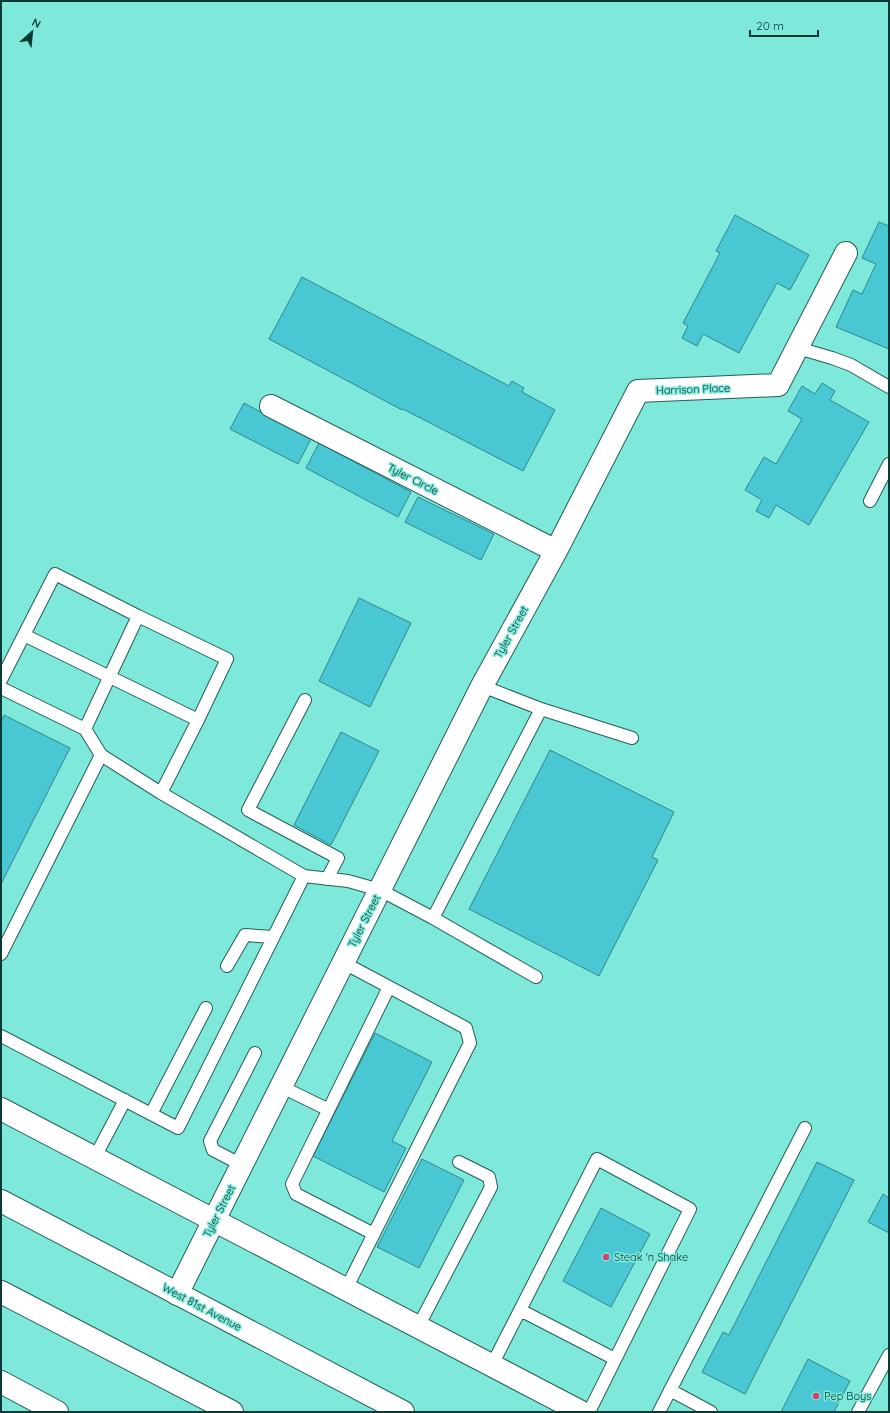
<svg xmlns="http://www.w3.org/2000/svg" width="890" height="1413" font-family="Quicksand,sans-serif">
<rect width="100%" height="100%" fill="#7ee8da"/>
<path fill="#49c7d3" stroke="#32868f" d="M735,215L809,255L790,290L777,283L739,353L703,334L697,346L682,338L688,326L683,323L720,253L716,251Z
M879,222L889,226V349L836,327L853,290L862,294L876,264L862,258Z
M302,277L509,386L512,381L524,388L522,392L555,410L523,471L403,409L402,410L269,339Z
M822,383L835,391L830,400L869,422L809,525L776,505L769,518L756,511L762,500L745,490L764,457L776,464L802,419L788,411L802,386L815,394Z
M244,403L311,439L298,464L230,429Z
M319,443L411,492L398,517L306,468Z
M418,497L494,534L481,560L405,522Z
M359,598L411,623L370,707L319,681Z
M4,715L70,748L1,884V722Z
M341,732L379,751L331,845L294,825Z
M550,750L674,812L652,857L658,860L599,976L469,909Z
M375,1033L432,1062L392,1141L406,1148L384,1192L313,1156Z
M422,1159L464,1180L419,1268L377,1247Z
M817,1162L854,1180L745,1394L702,1372L723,1332L729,1335Z
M883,1194L889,1198V1233L868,1222Z
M601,1208L650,1234L611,1307L563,1281Z
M808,1359L850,1381L834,1412H781Z"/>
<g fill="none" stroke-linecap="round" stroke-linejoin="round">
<defs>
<path id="lane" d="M798,348L832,358L851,365L889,387
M870,501L889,464
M24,635L198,720L227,659L138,616
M1,680L55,574L138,616L85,729
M482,686L541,709L632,738
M1,688L85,729L101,755L1,954
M305,700L248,810L338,858L327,879
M161,793L198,720
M304,876L348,881L380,890L433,918L541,709
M433,918L536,977
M344,963L466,1028L470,1043L346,1289
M227,966L245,935L273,937
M1,1036L178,1128L304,876L161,793L101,755
M282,1087L327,1109
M151,1114L206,1008
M95,1157L125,1100
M242,1165L213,1150L210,1141L255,1053
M374,1234L296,1194L292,1184L389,987
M520,1310L615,1359
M418,1327L491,1187L489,1177L459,1162
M492,1365L597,1159L690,1209L589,1412
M670,1390L711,1412
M659,1412L805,1128
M858,1412L889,1355"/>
<path id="street" d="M271,406L556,551
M1,1109L581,1412
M177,1294L482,686L556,551L638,391L778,385L846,253
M1,1382L57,1412"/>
<path id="primary" d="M1,1201L403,1412
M1,1292L232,1412"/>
</defs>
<use href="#lane" stroke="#255e57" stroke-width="14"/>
<use href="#street" stroke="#255e57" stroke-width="24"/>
<use href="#primary" stroke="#255e57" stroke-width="24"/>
<use href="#lane" stroke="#fff" stroke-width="12"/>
<use href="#street" stroke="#fff" stroke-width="22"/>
<use href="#primary" stroke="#fff" stroke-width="22"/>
</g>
<g fill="#d04271" stroke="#7ee8da" stroke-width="1.5">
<circle cx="606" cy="1257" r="4"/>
<circle cx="816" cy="1396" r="4"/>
</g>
<g text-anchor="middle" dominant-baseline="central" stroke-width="3" stroke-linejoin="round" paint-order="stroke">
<g font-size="11" fill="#093a35" stroke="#7ee8da">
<text transform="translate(693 389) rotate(-2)">Harrison Place</text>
<text transform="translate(413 479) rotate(27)">Tyler Circle</text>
<text transform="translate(511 632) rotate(-61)">Tyler Street</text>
<text transform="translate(364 921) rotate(-63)">Tyler Street</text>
<text transform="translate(219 1211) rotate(-63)">Tyler Street</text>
<text transform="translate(202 1307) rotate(28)">West 81st Avenue</text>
</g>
<g font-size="11" fill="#093a35" stroke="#7ee8da" text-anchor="start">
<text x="614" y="1257">Steak 'n Shake</text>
<text x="824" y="1396">Pep Boys</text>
</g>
</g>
<rect width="890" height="1413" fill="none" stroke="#093a35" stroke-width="4"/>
<g transform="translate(32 32) rotate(27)" stroke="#7ee8da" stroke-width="3" paint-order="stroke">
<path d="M0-3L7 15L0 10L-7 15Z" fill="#093a35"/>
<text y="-6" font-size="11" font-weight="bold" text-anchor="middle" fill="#093a35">N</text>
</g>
<path d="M750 30v6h68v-6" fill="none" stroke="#093a35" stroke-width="2"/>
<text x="756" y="30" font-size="12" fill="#093a35" stroke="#7ee8da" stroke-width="3" paint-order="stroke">20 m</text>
</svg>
